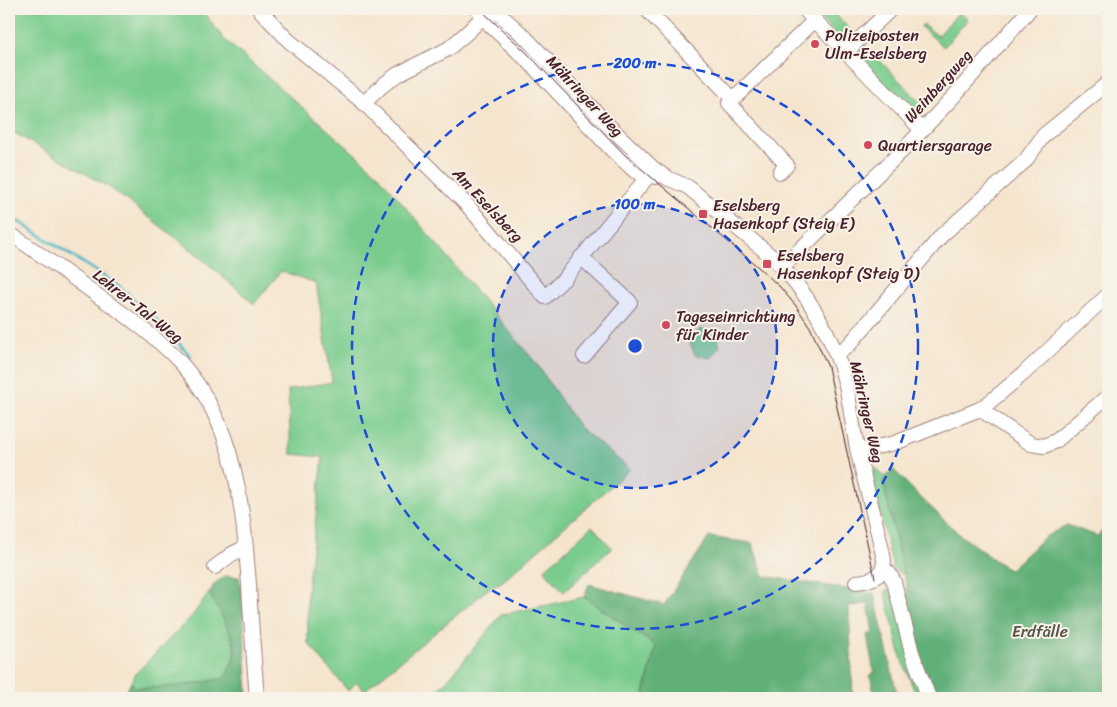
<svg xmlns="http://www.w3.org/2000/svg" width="1117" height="707" font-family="Sriracha,sans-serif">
<rect width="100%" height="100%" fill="#f7f3e8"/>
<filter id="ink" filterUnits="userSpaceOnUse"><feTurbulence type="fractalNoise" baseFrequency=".02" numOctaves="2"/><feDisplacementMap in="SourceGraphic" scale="10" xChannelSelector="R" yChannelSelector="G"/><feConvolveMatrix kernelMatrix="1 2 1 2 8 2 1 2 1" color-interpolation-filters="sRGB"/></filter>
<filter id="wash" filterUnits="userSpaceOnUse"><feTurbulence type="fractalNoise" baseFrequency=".0096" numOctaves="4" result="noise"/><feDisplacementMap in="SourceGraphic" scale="20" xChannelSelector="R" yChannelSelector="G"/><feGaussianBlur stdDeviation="1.12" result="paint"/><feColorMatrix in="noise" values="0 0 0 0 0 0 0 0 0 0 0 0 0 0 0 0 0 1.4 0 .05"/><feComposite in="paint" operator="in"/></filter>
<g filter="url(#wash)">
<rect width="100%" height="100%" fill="#f5e5cf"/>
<path fill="#79cc8e" stroke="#62765c" d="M9,9H201L224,39L377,173L536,363L579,427L630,469L503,581L487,590L364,691L357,682L348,691L308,643L307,591L323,457L291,454L288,390L332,382L316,283L281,271L254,304L193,251L109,187L9,130Z
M820,9H830L854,34L844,43L815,13Z
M959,12L968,19L944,47L921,27L923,24L938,36Z
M864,44L921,103L911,113L854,53Z
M700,329L715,331L720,346L710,358L695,355L689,341Z
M871,466L874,467L885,477L883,482L904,575L893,569L870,469Z
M592,526L612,548L564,592L544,570Z
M892,590L924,698H917L900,654L885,591Z
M209,593C216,605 235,636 234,650C234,660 229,670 224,679C194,685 165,688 135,688L131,682L137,672L192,616Z
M584,597L656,646L643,698H427L446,682L501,615Z"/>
<path fill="#62b079" stroke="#566852" d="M893,469L920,497L960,535L1009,570L1045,537L1067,525L1097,536L1108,525V698H935L923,669L904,596L908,593L883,482L887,475Z
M709,537L752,543L764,576L874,593L898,698H875L870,675L874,673L867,635L873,633L868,604L849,606L853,698H643L656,646L584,597L589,584L664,605Z
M226,576L239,577L242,592L248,698H123L131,682L135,688C165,688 194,685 224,678C229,670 235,660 235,650C234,636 216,605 209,593L215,583Z"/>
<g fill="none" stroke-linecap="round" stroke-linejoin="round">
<path stroke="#4ab7c6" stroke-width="3" d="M9,217L21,223L119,286L168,331L191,357"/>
</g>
</g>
<g filter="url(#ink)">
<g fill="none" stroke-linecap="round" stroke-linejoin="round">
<defs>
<path id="minor" d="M259,9L288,40L364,103L468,206L545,297L564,279L654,169
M478,9L490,25L530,63L612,150L635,171L656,177
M494,9L525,37L612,129L654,169L667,178L688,187L771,256C807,290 834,337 846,385C851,408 853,430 858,453C866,488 877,524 884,560C884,577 871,581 856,582
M646,9L733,99
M804,9L922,130
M846,52L891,9
M364,103L383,85L398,74L448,49L470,30L488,11
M780,172L787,165L729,103L815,20
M9,233C40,254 71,276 101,298C129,317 157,338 180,362C236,423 243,507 249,585C251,623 254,661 257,698
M581,257L630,302L584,356
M782,267L909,144L954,96L1030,9
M835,352L844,349L850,344L942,235L1025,161L1044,135L1108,83
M980,409L1031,444L1044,446L1056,441L1108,396
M858,451L895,443L980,409L991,401L1023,374L1108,295
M215,567L232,554L246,547
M883,568L889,573L894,582L912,653L929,698"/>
</defs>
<use href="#minor" stroke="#a0827d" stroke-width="16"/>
<use href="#minor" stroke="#fff" stroke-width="14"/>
<path stroke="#4a1f2b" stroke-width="1" d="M480,9L528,54L625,155L757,266L780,287L796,306L810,327L828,367L875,578"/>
</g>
</g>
<circle cx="635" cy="346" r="142" fill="#1d4ed8" fill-opacity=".12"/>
<g fill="none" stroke="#1d4ed8" stroke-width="2.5" stroke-dasharray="9 6">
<circle cx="635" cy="346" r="142"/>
<circle cx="635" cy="346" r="283"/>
</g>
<g fill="#d1495b" stroke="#f7f3e8" stroke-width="2">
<circle cx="815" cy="44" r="5"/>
<circle cx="868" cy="145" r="5"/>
<rect x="698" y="209" width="10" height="10" rx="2.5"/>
<rect x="762" y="259" width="10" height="10" rx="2.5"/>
<circle cx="666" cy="325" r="5"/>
</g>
<g text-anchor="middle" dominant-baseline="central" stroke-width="4" stroke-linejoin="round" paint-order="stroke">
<g font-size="16" fill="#4a1f2b" stroke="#f7f3e8" text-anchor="start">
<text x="825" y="35">Polizeiposten<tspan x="825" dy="18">Ulm-Eselsberg</tspan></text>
<text x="878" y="145">Quartiersgarage</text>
<text x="713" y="205">Eselsberg<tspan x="713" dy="18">Hasenkopf (Steig E)</tspan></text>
<text x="777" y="255">Eselsberg<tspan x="777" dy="18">Hasenkopf (Steig D)</tspan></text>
<text x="676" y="316">Tageseinrichtung<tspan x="676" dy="18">für Kinder</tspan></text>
</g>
<g font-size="16" fill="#4a1f2b" stroke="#f7f3e8">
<text transform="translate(938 86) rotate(-48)">Weinbergweg</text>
<text transform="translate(585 96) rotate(47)">Mähringer Weg</text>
<text transform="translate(488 205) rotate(47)">Am Eselsberg</text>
<text transform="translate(138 306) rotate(38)">Lehrer-Tal-Weg</text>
<text transform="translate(867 412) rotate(77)">Mähringer Weg</text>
</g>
<g font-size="16" fill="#585349" stroke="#f7f3e8">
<text x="1040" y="631">Erdfälle</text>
</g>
</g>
<circle cx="635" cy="346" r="8" fill="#1d4ed8" stroke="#f7f3e8" stroke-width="2.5"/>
<g font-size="15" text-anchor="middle" font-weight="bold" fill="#1d4ed8" stroke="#f7f3e8" stroke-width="4" stroke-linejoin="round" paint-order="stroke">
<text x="635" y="68">200 m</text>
<text x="635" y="209">100 m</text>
</g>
<rect width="1117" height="707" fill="none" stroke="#f7f3e8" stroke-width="30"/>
</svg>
